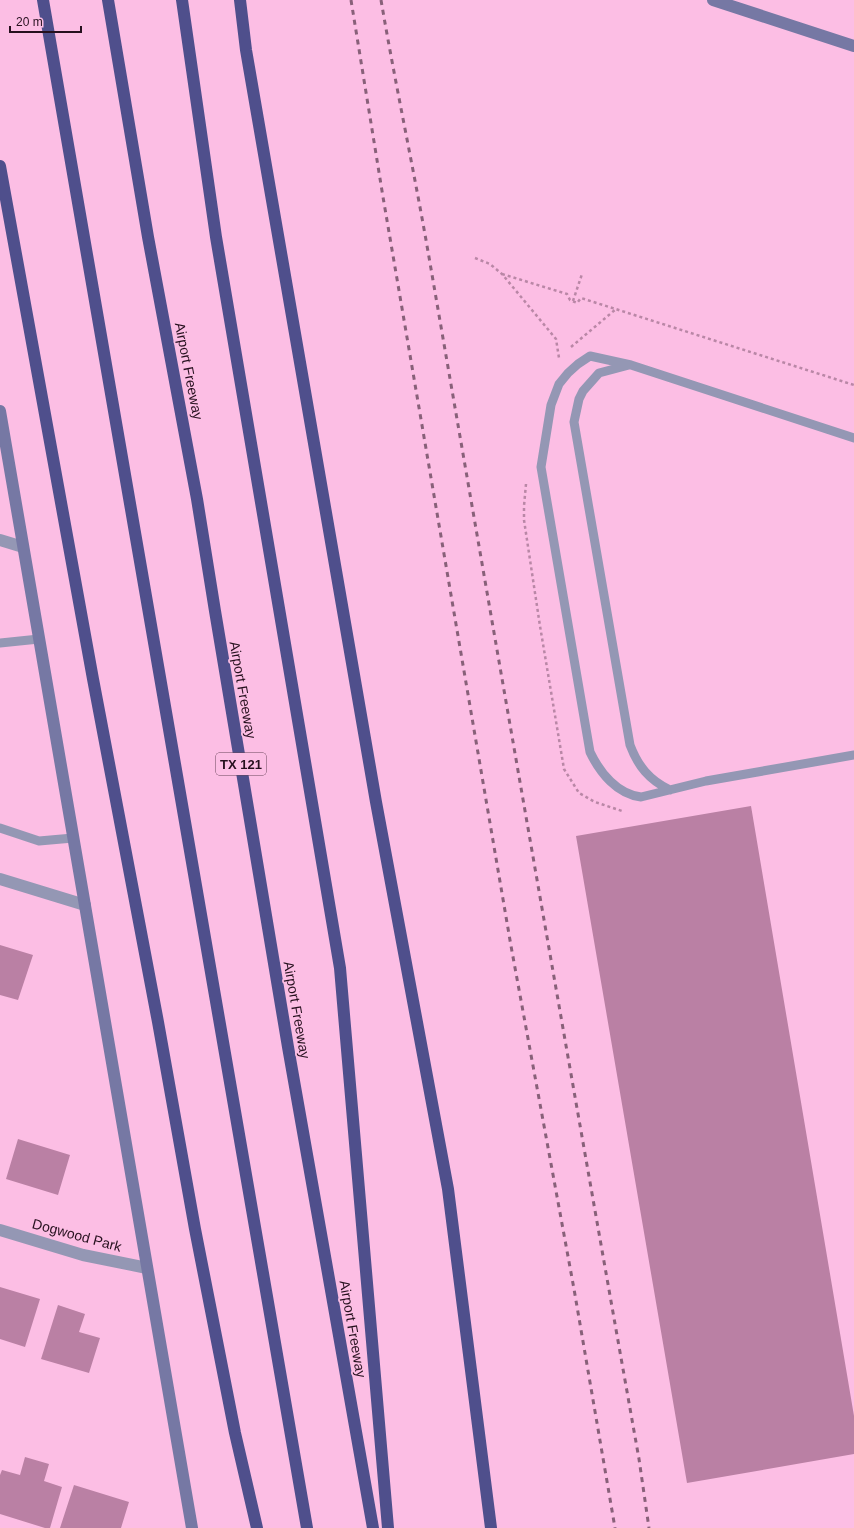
<svg xmlns="http://www.w3.org/2000/svg" width="854" height="1528" font-family="Helvetica,sans-serif">
<rect width="100%" height="100%" fill="#fcbee4"/>
<path fill="#ba80a4" d="M751,806L854,1416V1454L687,1483L576,836Z
M0,945L33,955L18,1000L0,995Z
M18,1139L70,1155L58,1195L6,1179Z
M0,1287L40,1299L25,1347L0,1339Z
M58,1305L85,1314L79,1332L100,1338L89,1373L41,1359Z
M25,1457L49,1464L44,1481L62,1487L50,1528H45L0,1514V1475L2,1470L20,1475Z
M74,1485L129,1502L121,1528H60Z"/>
<g fill="none" stroke-linecap="round" stroke-linejoin="round">
<path stroke="#b987a6" stroke-width="2.5" stroke-dasharray="3 3" stroke-linecap="butt" d="M475,258L490,264L502,274L556,339L559,358
M502,274L567,294L570,300L577,303L581,298L854,385
M573,301L582,274
M571,347L616,309
M526,484L524,506V520L540,626L564,769L579,793L595,802L622,811"/>
<path stroke="#9497b4" stroke-width="9" d="M629,365L599,373L583,391L579,399L574,422L630,745C638,766 649,780 670,790
M854,438L631,365L590,356L578,364L568,373L559,384L551,405L541,467L590,752C600,773 617,794 641,797L706,781L854,755
M0,643L39,639
M0,828L39,841L73,838"/>
<path stroke="#9497b4" stroke-width="12" d="M0,540L23,547
M0,879L85,905
M0,1230L83,1255L147,1268"/>
<path stroke="#7678a4" stroke-width="12" d="M713,0L854,46
M0,411L192,1528"/>
<path stroke="#4f4f8c" stroke-width="12" d="M43,0L307,1528
M108,0L148,237L197,499L215,611L288,1047L373,1528
M182,0L216,237L340,968L388,1528
M240,0L246,50L376,802L448,1189L491,1528
M0,166L93,679L158,1022L195,1229L235,1433L257,1528"/>
<path stroke="#886079" stroke-width="3" stroke-dasharray="5 5" stroke-linecap="butt" d="M351,0L383,197L511,946L574,1289L615,1528
M381,0C396,88 415,175 430,263C499,662 568,1060 639,1459L649,1528"/>
</g>
<g text-anchor="middle" dominant-baseline="central" stroke-width="3.5" stroke-linejoin="round" paint-order="stroke">
<rect fill="#fcbee4" stroke="#664459" stroke-width="1" x="216" y="753" width="50" height="22" rx="3"/>
<g font-size="13" font-weight="bold" fill="#26101e">
<text x="241" y="764">TX 121</text>
</g>
<g font-size="14" fill="#26101e" stroke="#fcbee4">
<text transform="translate(189 371) rotate(79)">Airport Freeway</text>
<text transform="translate(243 690) rotate(80)">Airport Freeway</text>
<text transform="translate(297 1010) rotate(80)">Airport Freeway</text>
<text transform="translate(77 1235) rotate(15)">Dogwood Park</text>
<text transform="translate(353 1329) rotate(80)">Airport Freeway</text>
</g>
</g>
<path d="M10 26v6h71v-6" fill="none" stroke="#26101e" stroke-width="2"/>
<text x="16" y="26" font-size="12" fill="#26101e" stroke="#fcbee4" stroke-width="3" paint-order="stroke">20 m</text>
</svg>
